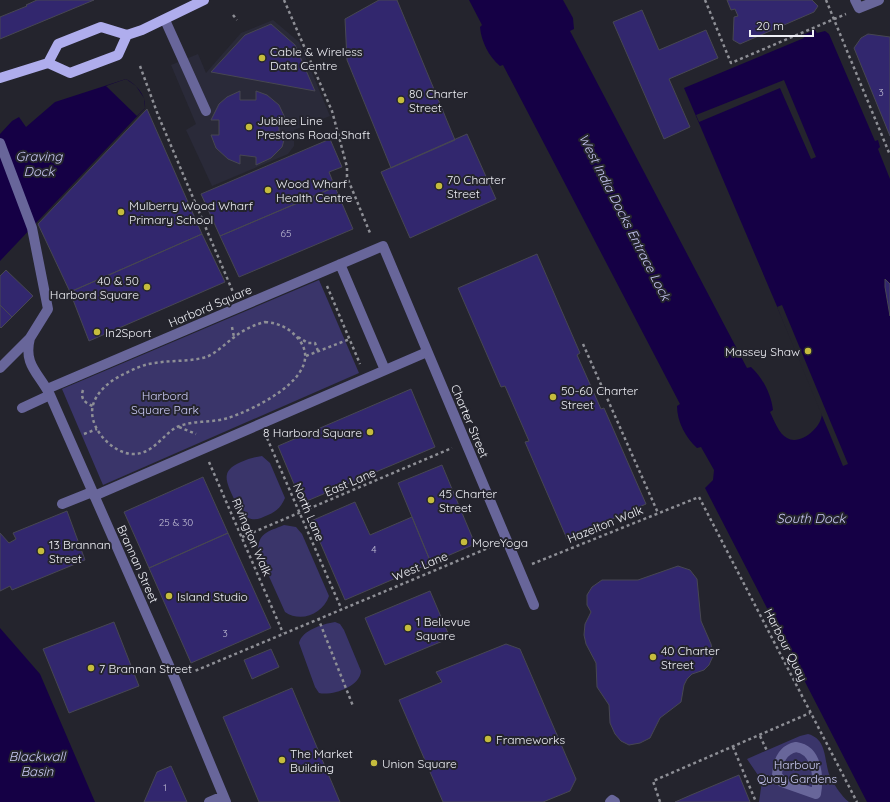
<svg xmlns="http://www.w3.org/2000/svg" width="890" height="802" font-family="Quicksand,sans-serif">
<rect width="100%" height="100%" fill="#24242d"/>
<path fill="#2a2a39" d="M273,20L299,42L330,116L294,130V146L288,154L212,186L186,130L196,124L171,65L198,54L206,73L241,33Z"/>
<path fill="#3a356a" d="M319,280L359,373L103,485L62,389Z
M262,456L270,463L285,498C281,507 277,511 268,515C261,518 256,521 248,518C240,515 238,506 234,499C226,481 220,471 241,462C248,459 254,457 262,456Z
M284,525L296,527L302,534L329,596C323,614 301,623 285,612L258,552C258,532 268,532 284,525Z
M335,622L340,624L344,630L361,671C360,687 332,696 319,693L315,687L299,643C302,630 323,624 335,622Z
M808,734C827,739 824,759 829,774C832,782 842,797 849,802H759L762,781L747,759L800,736Z"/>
<path fill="#150045" d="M469,0H563L573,18L574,29L570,31L747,368L751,367C763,378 771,394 773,410L770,412C774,420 779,434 787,438C800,446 823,427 822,412L684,88L804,38L803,35L815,30L817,33L825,31L829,34L875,141L878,140L880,147L878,149L890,179V802H867L705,488L713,480L714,470L701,447L697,448C686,438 677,422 677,406L680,404L503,65L500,66C489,57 481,41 480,27L482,25Z
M126,79C137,85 146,95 145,108L0,261V134L12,121L19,117L26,127L55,102Z
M0,628L40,674L95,802H0Z"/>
<path fill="#24242d" d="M126,79L136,86L144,98L145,108L137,116L106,86Z
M784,80L816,157L811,159L780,88L699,122L696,115Z
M782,305L848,464L843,466L777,307Z"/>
<path fill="#32276e" stroke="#474752" d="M37,0H94L0,39V17L27,6L26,5Z
M379,0H397L455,140L391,168L347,60L345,19Z
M727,0H812L818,6L814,12L740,44L733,40L734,17L738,16L735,9L731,10Z
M642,10L659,50L706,30L718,58L669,79L690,127L664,139L613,22Z
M271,24L295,45L315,91L211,72L245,35Z
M868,34L890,37V136L854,48L861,38Z
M240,91V100H256V91L267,95L279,105L286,120L279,119V134L286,133L282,147L271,158L256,165V157L240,155V164L228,159L216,148L211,135H219V120H211L219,104L227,97Z
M147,109L202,234L70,292L38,224Z
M467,134L496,199L410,238L381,172Z
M330,139L342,167L329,172L335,187L220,236L201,194Z
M335,187L353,229L239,277L220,236Z
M202,234L225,282L89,341L70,292Z
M537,254L580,353L577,355L601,409L604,408L646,504L567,539L525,442L529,441L505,386L501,387L458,288Z
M6,270L33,296L12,317L0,305V276Z
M885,279L890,284V316L885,287Z
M0,305L12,317L1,328L0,327Z
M411,389L435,447L302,503L278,446Z
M442,465L475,544L431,563L398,483Z
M203,477L228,533L149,568L124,512Z
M355,502L370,535L412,517L431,563L345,600L311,521Z
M67,511L85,560L12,590L10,586L0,591V533L9,543L16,539L13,533Z
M228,533L271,628L191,663L149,568Z
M678,566L690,570L697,579L701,621L711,644L713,656L709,665L704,670L692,674L687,679L684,685L681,702L660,718L650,738L640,743L629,745L621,741L615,734L610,723L609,705L597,687L596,663L586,644L584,635L585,624L591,612L587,605V595L592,587L602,580H638Z
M430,591L450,638L385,665L365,618Z
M114,622L139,686L69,713L43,649Z
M506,644L520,649L576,779L570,791L543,802H443L399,700L442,682L436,672Z
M271,649L279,667L252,679L244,660Z
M292,688L340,802H259L223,717Z
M171,766L187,802H144L157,772Z
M739,775L750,802H675L691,795Z"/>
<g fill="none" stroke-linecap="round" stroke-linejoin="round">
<path stroke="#8e8f96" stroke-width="2.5" stroke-dasharray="3 3" stroke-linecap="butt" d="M284,0L332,111L347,167V177L370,233
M705,0L731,63L846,14
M826,0L890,155
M233,15L237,20
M140,66L158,115L233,292
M327,286L360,364
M265,322C280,323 291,329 300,341C325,376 253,410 228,418C212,423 193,420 177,427C163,434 153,455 132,454C112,453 87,427 93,405C97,391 111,380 124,374C134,369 144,364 155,363C172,360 189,362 206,357C215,354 225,344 233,338C243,330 253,325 265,322Z
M232,327L234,337
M298,337L308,343H315L318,351
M583,344L658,513
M306,356L350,339
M83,390C80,399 85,403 93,406
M179,427L196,434
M84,434L97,429
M267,438L341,608
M209,462L283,633
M242,537L452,448
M532,564L699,497L857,802
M318,618L353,706
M190,673L493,546
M760,736L767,751
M733,747L756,802
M660,802L653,781L810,713"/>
<path stroke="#68669a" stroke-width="10" d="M855,0L859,8L879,0
M165,20L206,111
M0,143L32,228L48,309L30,338L0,368
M340,264L385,370
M30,338C23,365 39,373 50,395L175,679L226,802
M47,389L383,246L534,605
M22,408L50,395
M94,496L427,352
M62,504L92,492
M796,747C817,750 819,776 816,794L782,782L777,775C778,761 782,750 796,747Z
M209,802L223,796
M610,802L612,800L615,802"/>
<path stroke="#afaded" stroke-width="10" d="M48,63L58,44L101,27L127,35L142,30L204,0
M0,78L48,63L70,73L118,55L127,35"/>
</g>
<g fill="#c5bc3d" stroke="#24242d" stroke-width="1.5">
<circle cx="262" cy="58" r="4"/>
<circle cx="401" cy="100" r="4"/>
<circle cx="249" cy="127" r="4"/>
<circle cx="439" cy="186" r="4"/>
<circle cx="268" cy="190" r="4"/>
<circle cx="121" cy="212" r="4"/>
<circle cx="147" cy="287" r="4"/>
<circle cx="97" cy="332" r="4"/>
<circle cx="808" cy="351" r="4"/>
<circle cx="553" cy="397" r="4"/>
<circle cx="370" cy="432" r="4"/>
<circle cx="431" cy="500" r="4"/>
<circle cx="464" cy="542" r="4"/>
<circle cx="41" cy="551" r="4"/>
<circle cx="169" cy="596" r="4"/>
<circle cx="408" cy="628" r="4"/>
<circle cx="653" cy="657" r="4"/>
<circle cx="91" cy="668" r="4"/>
<circle cx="488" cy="739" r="4"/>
<circle cx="282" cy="760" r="4"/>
<circle cx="374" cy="763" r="4"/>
</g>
<g text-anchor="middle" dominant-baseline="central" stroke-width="4" stroke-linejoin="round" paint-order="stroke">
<g font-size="10" fill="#c0bed4">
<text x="881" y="92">3</text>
<text x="286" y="233">65</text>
<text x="176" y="522">25 &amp; 30</text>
<text x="374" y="549">4</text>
<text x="225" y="633">3</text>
<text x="165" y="787">1</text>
</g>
<g font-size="12" fill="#eff0f6" stroke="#24242d" text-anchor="start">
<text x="270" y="51">Cable &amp; Wireless<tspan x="270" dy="14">Data Centre</tspan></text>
<text x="409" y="93">80 Charter<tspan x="409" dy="14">Street</tspan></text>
<text x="257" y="120">Jubilee Line<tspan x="257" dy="14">Prestons Road Shaft</tspan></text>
<text x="447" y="179">70 Charter<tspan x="447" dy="14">Street</tspan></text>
<text x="276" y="183">Wood Wharf<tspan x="276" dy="14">Health Centre</tspan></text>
<text x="129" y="205">Mulberry Wood Wharf<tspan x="129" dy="14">Primary School</tspan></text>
<text x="139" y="280" text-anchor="end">40 &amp; 50<tspan x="139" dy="14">Harbord Square</tspan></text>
<text x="105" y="332">In2Sport</text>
<text x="800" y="351" text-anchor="end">Massey Shaw</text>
<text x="561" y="390">50-60 Charter<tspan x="561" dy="14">Street</tspan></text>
<text x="362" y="432" text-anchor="end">8 Harbord Square</text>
<text x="439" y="493">45 Charter<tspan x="439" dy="14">Street</tspan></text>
<text x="472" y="542">MoreYoga</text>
<text x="49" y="544">13 Brannan<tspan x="49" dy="14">Street</tspan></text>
<text x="177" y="596">Island Studio</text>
<text x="416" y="621">1 Bellevue<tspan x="416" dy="14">Square</tspan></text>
<text x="661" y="650">40 Charter<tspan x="661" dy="14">Street</tspan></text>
<text x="99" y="668">7 Brannan Street</text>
<text x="496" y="739">Frameworks</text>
<text x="290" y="753">The Market<tspan x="290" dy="14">Building</tspan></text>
<text x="382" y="763">Union Square</text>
</g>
<g font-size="12" fill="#eff0f6" stroke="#24242d">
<text transform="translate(210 306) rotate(-23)">Harbord Square</text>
<text transform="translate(470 421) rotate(67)">Charter Street</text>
<text transform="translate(350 482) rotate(-23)">East Lane</text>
<text transform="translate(309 512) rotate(67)">North Lane</text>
<text transform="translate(605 524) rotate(-22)">Hazelton Walk</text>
<text transform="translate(252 537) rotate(67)">Rivington Walk</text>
<text transform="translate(138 564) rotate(66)">Brannan Street</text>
<text transform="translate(420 566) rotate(-22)">West Lane</text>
<text transform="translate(786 645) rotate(63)">Harbour Quay</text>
</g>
<g font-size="12" fill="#cecef9" stroke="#24242d">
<text x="165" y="395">Harbord<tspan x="165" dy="14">Square Park</tspan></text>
<text x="797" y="764">Harbour<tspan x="797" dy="14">Quay Gardens</tspan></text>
</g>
<g font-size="13" font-style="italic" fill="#c8c8f3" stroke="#24242d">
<text x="39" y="156">Graving<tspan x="39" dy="15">Dock</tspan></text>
<text transform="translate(625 217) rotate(63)">West India Docks Entrace Lock</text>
<text x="811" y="518">South Dock</text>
<text x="37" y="756">Blackwall<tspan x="37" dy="15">Basin</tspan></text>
</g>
</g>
<path d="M750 30v6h63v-6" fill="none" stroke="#eff0f6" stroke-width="2"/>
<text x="756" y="30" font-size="12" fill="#eff0f6" stroke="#24242d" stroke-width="3" paint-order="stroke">20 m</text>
</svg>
